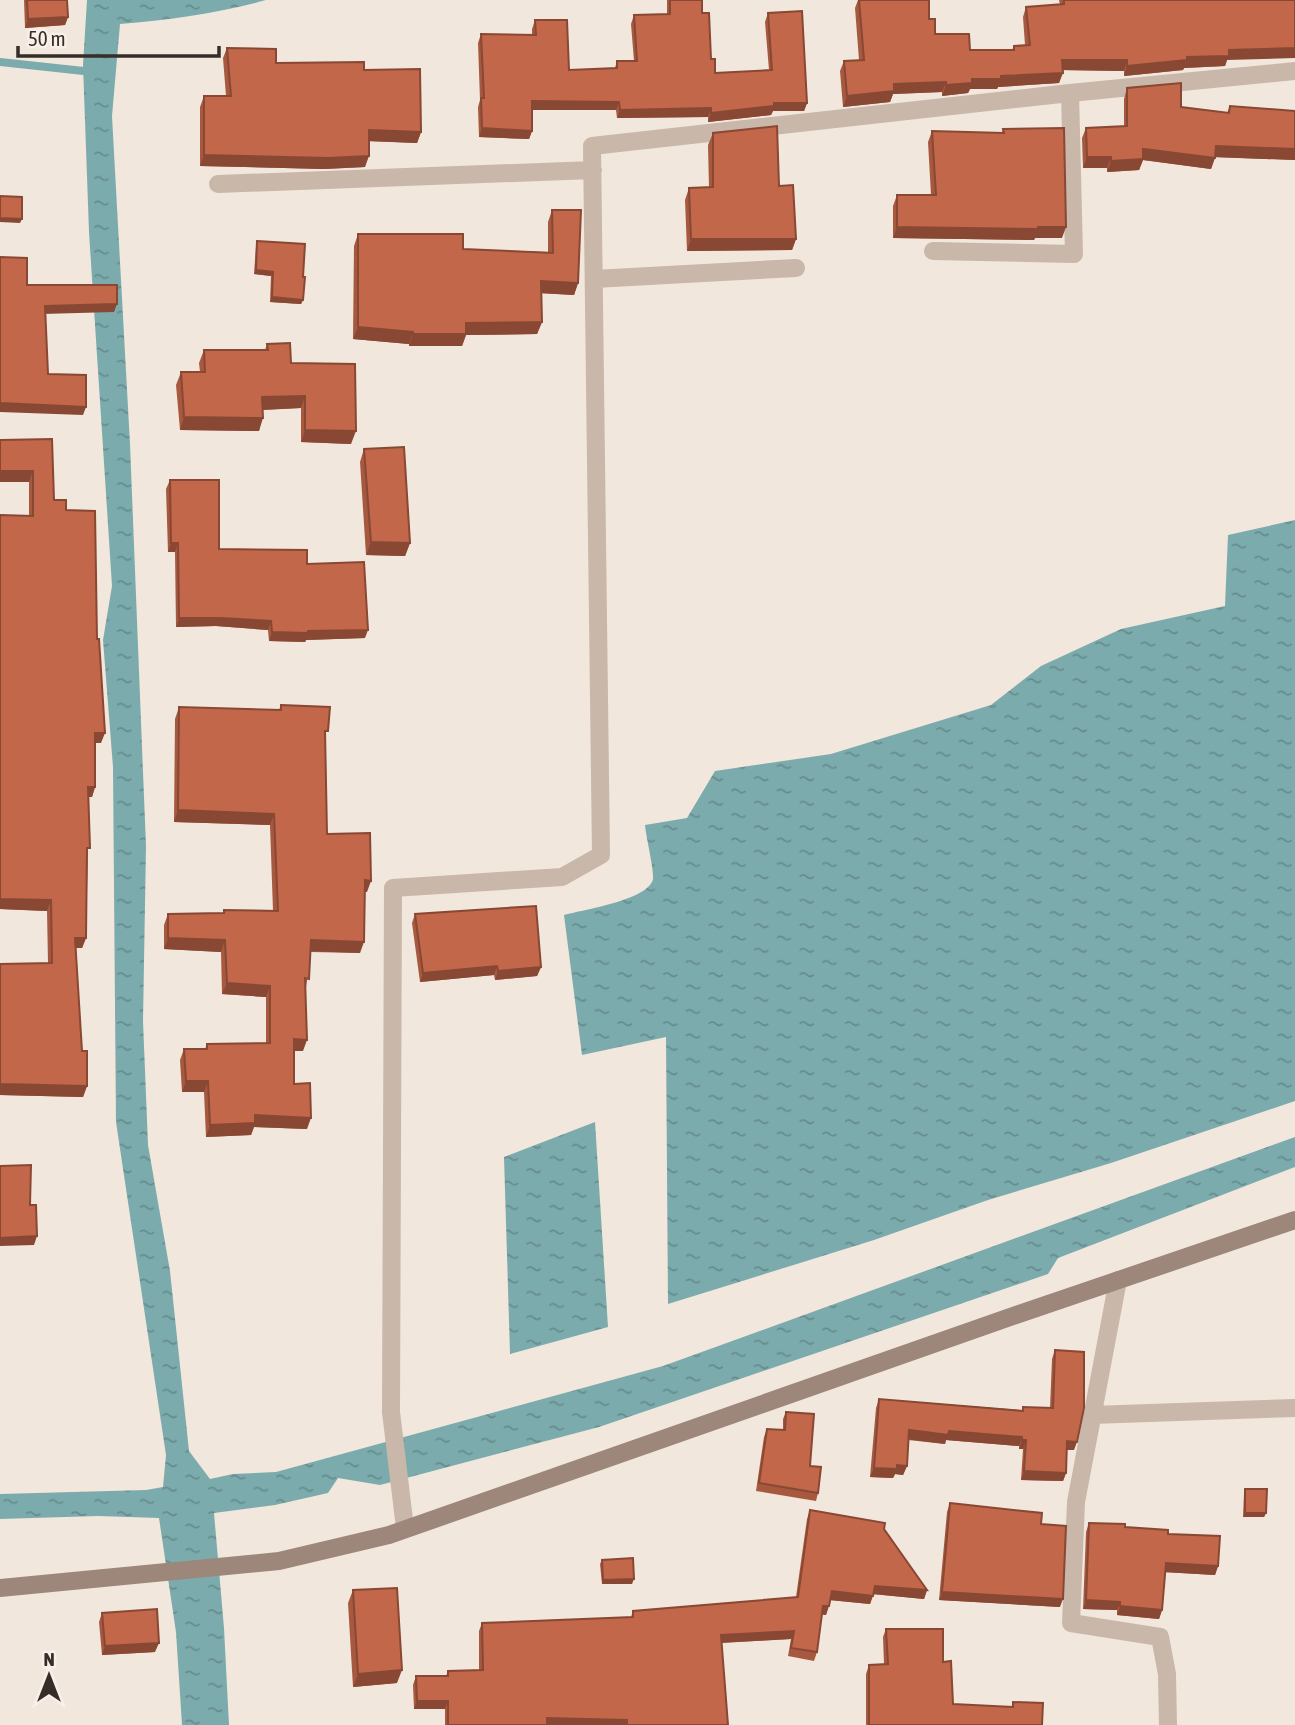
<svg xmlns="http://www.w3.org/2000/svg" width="1295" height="1725" font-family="'Asap Condensed',sans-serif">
<defs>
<pattern id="water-ripples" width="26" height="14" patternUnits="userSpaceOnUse" patternTransform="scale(1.75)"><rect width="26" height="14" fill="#7cabad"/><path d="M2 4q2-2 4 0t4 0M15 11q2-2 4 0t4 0" fill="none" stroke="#668c8d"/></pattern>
</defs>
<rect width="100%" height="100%" fill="#f1e7dc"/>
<path fill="url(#water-ripples)" d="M87,0H266C219,13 169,20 120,24L112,116L130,444L143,772L146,846L143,1021L148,1145L170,1271L189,1451L210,1479L233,1474L276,1472L663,1366L1295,1137V1167L1058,1258L1048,1274L599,1427L380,1485L338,1478L328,1493L275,1505L214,1513L224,1628L229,1725H182L176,1632L159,1518L98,1516L0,1519V1494L146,1490L163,1487L166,1455L116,1122L113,767L103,640L112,586L89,232L83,65Z
M1295,520V1101L1111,1163L988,1200L874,1240L668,1304L666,1037L582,1055L564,915C582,910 649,900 653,879C654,869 646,837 645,825L687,818L715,771L831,754L991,705L1041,666L1121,629L1225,606L1228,535Z
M595,1122L608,1327L510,1354L504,1157Z"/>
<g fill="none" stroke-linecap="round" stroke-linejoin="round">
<path stroke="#7cabad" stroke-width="8" d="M0,62L93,72"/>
<path stroke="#c9b7a9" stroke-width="18" d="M218,184L593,170
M933,251L1074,254L1070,93
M594,279L796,268
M1118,1280L1076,1502L1071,1623L1160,1637L1167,1674L1168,1725
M1092,1415L1295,1408
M405,1528L391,1412L393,888L562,877L601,855L592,146L1070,93L1295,71"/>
<path stroke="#9d877a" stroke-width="18" d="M0,1588L279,1561L389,1535L1016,1315L1295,1220"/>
</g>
<path fill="#a75940" d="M24,0H67L68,17L65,25L25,28Z
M667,0H702V13L711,59L715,73L769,70L765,22L768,13L807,103L804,111H773L771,115L708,122V117L617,118L616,110H532V131L529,139L479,137L478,107L480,100L478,43L481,34L532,35V29L535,20L569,70L615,68L617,61H634L631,24L634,15L667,14Z
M858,0H929V19L935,34L970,50H1012L1014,46L1025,45L1023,17L1026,7L1060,4L1059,0H1295L1227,60L1225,66L1184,68L1183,70L1124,76V71L1063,70L1059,83L998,87L997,89H970L968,93L942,96V92L893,94L890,102L843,107L840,71L844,61L859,60L855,8Z
M227,48L276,63L364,70L421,132L417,143L369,141L365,167L324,169L200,166V107L204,96H226L223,58Z
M1127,88L1181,107L1227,113L1230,106L1295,111V160L1215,157L1211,169L1143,160L1139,170L1107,172V168H1083L1082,138L1086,128L1124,126V99Z
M1003,129L1062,238H1035L1034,240L893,238V206L897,195H931L928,142L932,131L1002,133Z
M713,133L779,186L796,239L792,250L687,251L685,200L689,188H709L708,145Z
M552,210L578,283L574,295L541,293L542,322L537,334L466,335L462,346H409V344L353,339L354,246L358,234L463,249L548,252V222Z
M257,241L303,277V300L301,304L270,302L271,276L254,274L256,246Z
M267,344L291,363L351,444L301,442V408L263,410L259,431L180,430L176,385L181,372H200L199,363L204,350H265Z
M52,439L54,500L66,510L97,639L101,743H95V787L92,797H89L86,938L82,948H76L82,1051L87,1086L83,1097L0,1095V964L48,963L47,911L0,909V515L29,516V482H0Z
M364,449L410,543L405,556L366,555L360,462Z
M170,480L219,549L307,564L365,638L306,640L305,642L269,641L268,630L216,626L176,627L175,552H168L166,489Z
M281,705L325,739L327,834L367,892H364L360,953L311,952L306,988L303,1051H294V1084L307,1129L254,1127L251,1135L206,1137L204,1092H182L180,1060L184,1049H205L207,1044L266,1043V997L222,994L221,952L164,949V925L168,914H223L224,910L273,911L270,825L174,822L175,719L179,707L279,710Z
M415,914L541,967L537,976L495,980L494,975L420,982L412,923Z
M1055,1350L1074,1450H1067L1066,1473L1063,1481L1021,1480L1023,1449H1019V1446L946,1440L945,1444L908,1440L907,1466L903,1475L895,1474L893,1478L870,1477L876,1408L879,1399L1022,1410L1023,1407L1050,1408L1052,1359Z
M786,1412L818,1493L816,1501L756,1491L764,1437L767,1429L783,1430V1419Z
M1245,1489L1266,1513L1264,1517H1243L1244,1493Z
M950,1503L1060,1607L939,1600L947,1512Z
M810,1510L884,1529L927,1590L924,1599L873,1594L870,1604L830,1600L826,1615L821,1614L817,1652L814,1661L788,1656L791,1639L721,1643L728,1725H445V1709H414L413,1685L416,1676H446L448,1671L479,1670V1631L482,1623L631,1617L633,1611L796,1597L807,1519Z
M1089,1523L1125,1527L1218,1566L1215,1575L1165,1572L1162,1610L1159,1619L1117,1615V1610L1083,1609L1086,1532Z
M602,1560L632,1584H602L600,1564Z
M353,1590L397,1683L353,1687L348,1603Z
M102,1613L155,1652L102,1655L99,1622Z
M886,1629L943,1662L953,1704L1012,1707L1013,1702L1042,1725H866V1674L869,1665L884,1664L883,1637Z"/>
<path fill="#884834" d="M68,17L65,25L25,28L28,19Z
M1295,48V58L1227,60L1225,66L1184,68L1183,70L1124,76L1127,66L1229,50Z
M1062,60H1127L1124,71L1058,70Z
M1063,73L1059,83L998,87L997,89H970L968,93L942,96L946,85L972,79Z
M946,82L942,92L893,94L890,102L843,107L847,96L894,84Z
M532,101L619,102L616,110H529Z
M774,103H807L804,111H773L771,115L708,122L711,113Z
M711,108L708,117L617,118L620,110Z
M482,128L532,131L529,139L479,137Z
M369,130L421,132L417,143L365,141Z
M1216,146L1295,149V160L1212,157Z
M1143,149L1215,158L1211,169L1143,160L1139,170L1107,172L1111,161Z
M204,155L369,156L365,167L324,169L200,166Z
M1087,157H1111L1107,168H1083Z
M0,218L22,219L20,223L0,222Z
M897,227H1066L1062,238H1035L1034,240L893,238Z
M691,239H796L792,250L687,251Z
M256,270L273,272L271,276L254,274Z
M541,281L578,283L574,295L537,293Z
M272,297L303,300L301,304L270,302Z
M117,304L114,312L42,314L45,306Z
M542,322L537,334L466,335L462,346H409L413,334L466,323Z
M358,327L413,332L409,344L353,339Z
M305,396L301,408L258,410L262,397Z
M0,403L86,407L83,415L0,412Z
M184,417L263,418L259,431L180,430Z
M305,430L356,431L351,444L301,442Z
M0,471H33L29,482H0Z
M371,542L410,543L405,556L366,555Z
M171,543H178L175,552H168Z
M179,618H220L271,621L268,630L216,626L176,627Z
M368,630L365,638L306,640L305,642L269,641L272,632Z
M95,733H105L101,743H91Z
M88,787H95L92,797H84Z
M178,810L274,814L270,825L174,822Z
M365,880L371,881L367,892H360Z
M0,899L51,900L47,911L0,909Z
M75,938H86L82,948H72Z
M168,938L225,940L221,952L164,949Z
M311,940L364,942L360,953L307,951Z
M497,966L494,975L420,982L423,973Z
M541,967L537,976L495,980L498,971Z
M227,983L270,986L266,997L222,994Z
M294,1039L307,1040L303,1051H290Z
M186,1081H208L204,1092H182Z
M0,1084L87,1086L83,1097L0,1095Z
M255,1115L311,1118L307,1129L254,1127L251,1135L206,1137L210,1125Z
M37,1236L34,1245L0,1246V1238Z
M909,1430L949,1431L1022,1437L1019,1446L946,1440L945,1444L906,1439Z
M1022,1440H1026L1023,1449H1019Z
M1067,1441L1077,1442L1074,1450H1063Z
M897,1465L907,1466L903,1475L895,1474L893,1478L870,1477L874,1468Z
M1024,1471L1066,1473L1063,1481L1021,1480Z
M1245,1513H1266L1264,1517H1243Z
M1166,1563L1218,1566L1215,1575L1162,1572Z
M634,1579L632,1584H602L603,1580Z
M875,1586L927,1590L924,1599L872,1594Z
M832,1591L873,1596L870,1604L829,1600Z
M942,1592L1063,1599L1060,1607L939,1600Z
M1086,1600L1120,1602L1117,1610L1083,1609Z
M823,1606H829L826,1615L819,1614Z
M1120,1606L1162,1610L1159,1619L1117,1615Z
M794,1631L791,1639L717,1643L721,1635Z
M159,1643L155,1652L102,1655L105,1646Z
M402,1670L397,1683L353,1687L358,1674Z
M417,1701H448L445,1709H414Z
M547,1718L627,1720L626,1725H544Z"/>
<path fill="#c2674a" stroke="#884834" stroke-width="2" d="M27,0H67L68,17L28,19Z
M670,0H702V13H709L711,59H715V73L772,70L768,13L802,11L807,103H774V106L711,113V108L620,110L619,102L532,101V131L482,128L481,98H484L481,34L536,35L535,20H567L569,70L617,68V61H637L634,15L670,14Z
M859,0H929V19H935V34H969L970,50H1014V46L1030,45L1026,7L1064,4V0H1295V48L1229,50V56L1187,57V60L1127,66V60H1062L1063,73L1001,76V79H972V83L946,85V82L894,84V91L847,96L844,61L864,60Z
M227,48L276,49V63L364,62V70L420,69L421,132L369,130V156L328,158L204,155V96H231Z
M1181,83V107L1229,113L1230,106L1295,111V149L1216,146L1215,158L1143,149V159L1111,161V157H1087L1086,128L1127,126V88Z
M777,126L779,186L793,185L796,239H691L689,188L713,187V133Z
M1064,128L1066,227H1038V229L897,227V195H936L932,131L1004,133L1003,129Z
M0,196L22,197V219L0,218Z
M552,210H581L578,283L541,281L542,322L466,323V334H413V332L358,327V234H463V249L553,253Z
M257,241L305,244L303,277H305L303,300L272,297L273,272L256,270Z
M0,257L27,258V285H117V304L45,306L48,374L86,375V407L0,403Z
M290,343L291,363L355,364L356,431L305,430V396L262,397L263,418L184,417L181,372H205L204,350H268L267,344Z
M52,439L54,500H66V510L95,511L97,639H99L105,733H95V787H88L90,848H87L86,938H75L82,1051H87V1086L0,1084V964L52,963L51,900L0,899V515L33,516V471H0V440Z
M404,447L410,543L371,542L364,449Z
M170,480H219V549L307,550V564L364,562L368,630L308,631V633L272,632L271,621L220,618H179L178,543H171Z
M281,705L330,707L328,731H325L327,834L370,833L371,881L365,880L364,942L311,940L309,979L305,978L307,1040L294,1039V1084L310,1083L311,1118L255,1115V1123L210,1125L208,1081H186L184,1049H207V1044L270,1043V986L227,983L225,940L168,938V914L224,913V910L278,911L274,814L178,810L179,707L281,710Z
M536,906L541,967L498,971L497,966L423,973L415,914Z
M31,1165L30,1205H36L37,1236L0,1238V1166Z
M1055,1350L1084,1352V1408L1077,1442L1067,1441L1066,1473L1024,1471L1026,1440H1022V1437L949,1431L948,1435L909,1430L907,1466L897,1465V1469L874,1468L879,1399L1023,1411V1407L1053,1408Z
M786,1412L814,1414L810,1466L821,1467L818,1493L759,1483L767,1429L785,1430Z
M1245,1489H1267L1266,1513H1245Z
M950,1503L1042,1513L1041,1524L1066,1526L1063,1599L942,1592Z
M810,1510L885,1523L884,1529L927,1590L875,1586L873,1596L832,1591L829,1606H823L817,1652L791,1648L794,1631L721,1635L728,1725H627V1720L547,1718V1725H448V1701H417L416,1676H448V1671L483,1670L482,1623L633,1617V1611L798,1597Z
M1089,1523L1125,1524V1527L1168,1530V1534L1220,1536L1218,1566L1166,1563L1162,1610L1120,1606V1602L1086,1600Z
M633,1558L634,1579L603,1580L602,1560Z
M397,1588L402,1670L358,1674L353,1590Z
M157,1609L159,1643L105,1646L102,1613Z
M886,1629H943V1662L951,1661L953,1704L1013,1707V1702L1043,1703L1042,1725H869V1665L888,1664Z"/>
<g transform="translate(49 1676)" stroke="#f9f1e9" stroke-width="5" paint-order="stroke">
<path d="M0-5L12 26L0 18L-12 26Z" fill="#362d28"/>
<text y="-10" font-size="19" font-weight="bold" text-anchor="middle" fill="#362d28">N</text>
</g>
<path d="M18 46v10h201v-10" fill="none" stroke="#362d28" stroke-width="3.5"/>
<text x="28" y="46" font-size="21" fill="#362d28" stroke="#f9f1e9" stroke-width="5" paint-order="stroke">50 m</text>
</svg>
